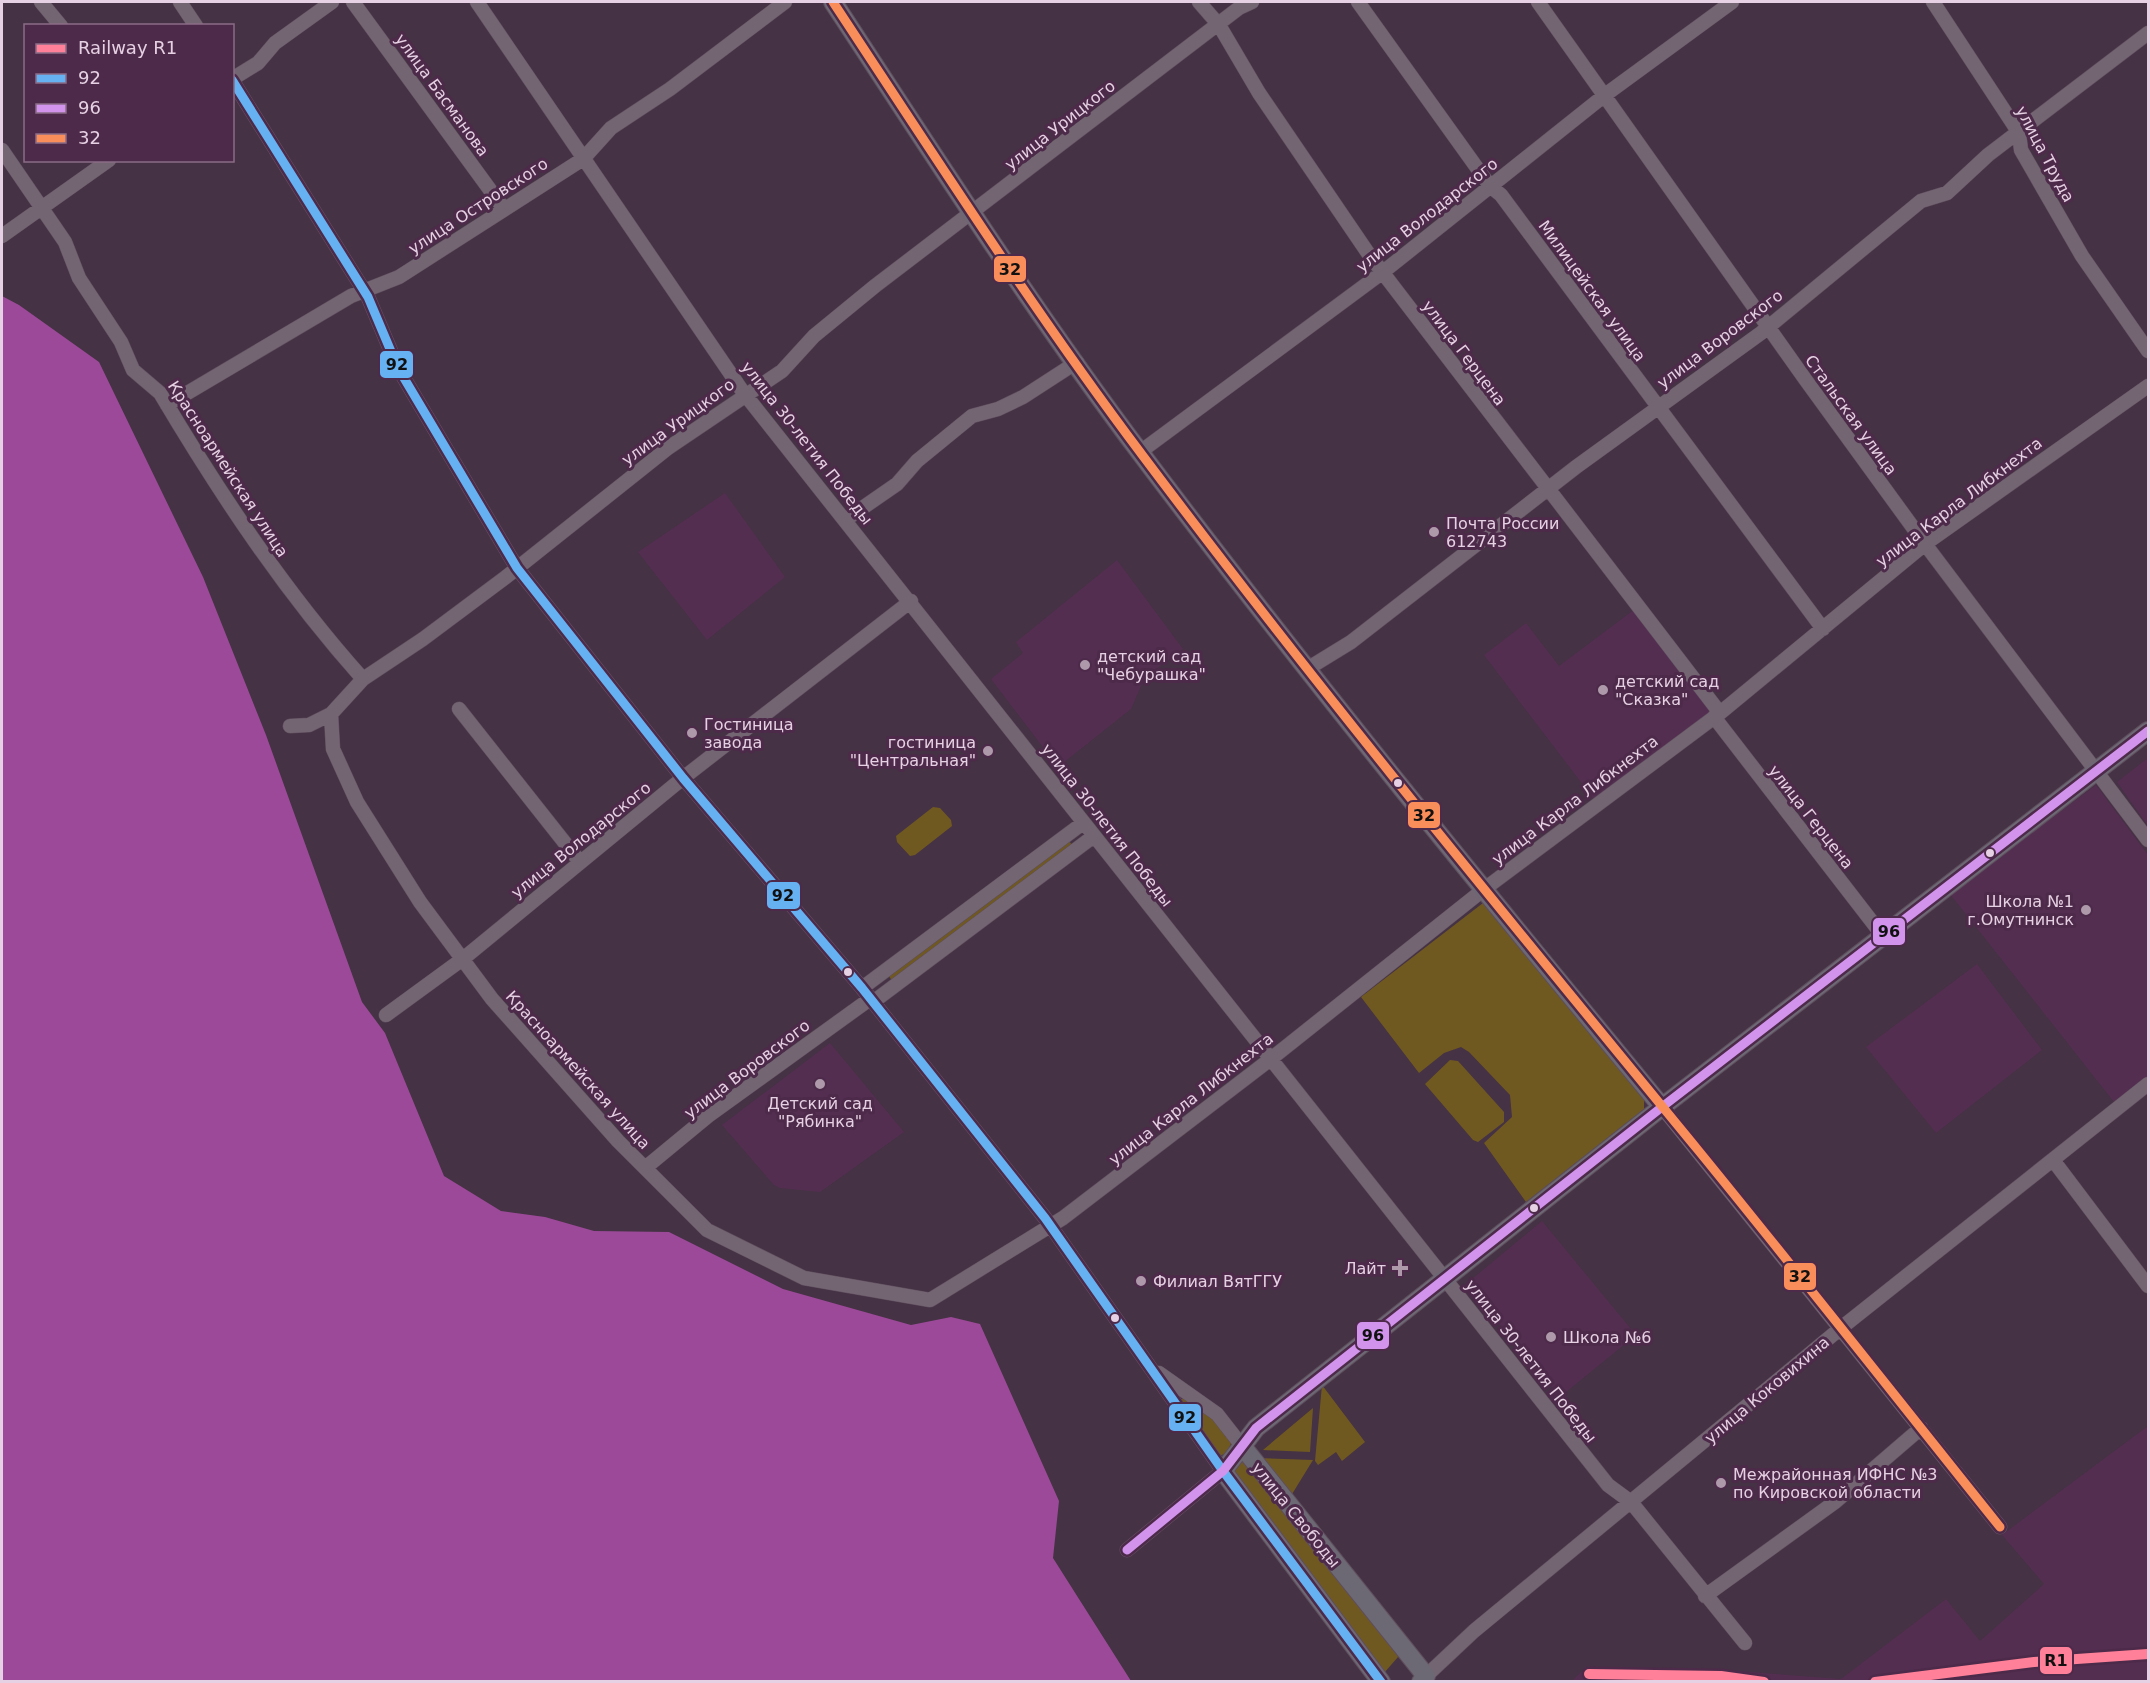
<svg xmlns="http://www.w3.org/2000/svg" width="2150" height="1683" font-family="'DejaVu Sans',sans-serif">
<rect width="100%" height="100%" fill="#453244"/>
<path fill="#532e51" d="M725,493L785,577L707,640L638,552Z
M1117,560L1183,649L1145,677L1131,709L1058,767L991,679L1023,653L1016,642Z
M1635,609L1713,713L1596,802L1484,655L1526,623L1559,666Z
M2148,758V826L2117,782Z
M2096,785L2148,855V1076L2114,1102L1950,894Z
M1977,964L2042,1050L1936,1133L1866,1047Z
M830,1043L904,1132L820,1192L780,1188L774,1185L722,1125Z
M1542,1221L1636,1335L1560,1397L1466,1284Z
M2148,1426V1681H1572L1586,1667L1737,1671L1841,1679L1946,1599L1980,1641L2044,1584L2002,1535Z"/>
<path fill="#705920" d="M933,807L940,808L951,820L952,826L915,855L910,856L897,842L896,836Z
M1068,840L1074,847L893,982L888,975Z
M1483,903L1487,904L1644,1097V1109L1526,1202L1484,1143L1512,1117L1510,1095L1469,1052L1461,1047L1444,1053L1419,1073L1361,997Z
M1450,1060L1458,1061L1504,1112V1122L1478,1142L1473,1140L1425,1084Z
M1322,1385L1365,1442L1342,1461L1336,1452L1318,1465L1315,1461Z
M1179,1399H1184L1215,1421L1232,1442L1226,1453L1218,1457Z
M1313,1408L1310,1452L1263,1450Z
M1256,1458L1313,1460L1289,1499Z
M1242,1460L1397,1652L1398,1657L1384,1673L1230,1470Z"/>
<path fill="#9b4998" d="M2,296L19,305L99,362L203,577L266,735L362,1002L385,1033L444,1176L501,1211L545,1217L594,1231L669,1232L783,1289L911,1325L951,1317L980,1324L1059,1501L1053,1558L1131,1681H2Z"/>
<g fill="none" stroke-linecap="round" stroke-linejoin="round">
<defs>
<path id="minor" d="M41,2L61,26
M180,2L196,26
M353,2L504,209
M477,2L743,392L1608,1485L1631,1502L1745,1643
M1199,2L1219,25L1259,93L1370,256L1720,713
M1358,2L1490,186L1501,195L1823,629
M1538,2L1805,379L1925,544L2148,840
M1933,2L2019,133L2021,150L2082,256L2148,351
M232,79L258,63L275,43L332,2
M232,80L368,297L398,368L517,568L683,778L862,988L1045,1218L1223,1471L1127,1550
M2,150L65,242L79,278L121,342L133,370L160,393C220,494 285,592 363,679
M2,236L109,160
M167,405L351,296L399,277L583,159L611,128L670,89L785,2
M1140,452L1383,272L1605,95L1732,2
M845,520L897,484L917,461L972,416L998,409L1023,397L1077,362
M1307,669L1351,642L1576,467L1761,333L1921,201L1947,193L1988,155L2148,33
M459,709L580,862
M331,714L333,749L357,802L420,902L492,999L618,1141L707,1230L804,1278L930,1300L1063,1218L1272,1058L1483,890L1720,713L1925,544L2148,386
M1714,717L1883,936
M290,726L309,725L331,714L363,679L423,639L506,577L668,448L782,371L814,336L875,286L1239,8L1252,2
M862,988L1083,823
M873,1002L1094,836
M386,1015L464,958L683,778L911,601
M1662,1107L2000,1527
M2053,1160L2148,1286
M645,1168L708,1116L870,999
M1159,1373L1217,1414L1242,1446
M1705,1596L1835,1502L1921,1428
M1426,1676L1474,1631L1841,1328L2148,1084"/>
<path id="major" d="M833,2C933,154 1032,309 1142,455C1309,677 1485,892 1662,1107
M1242,1446L1426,1676L1421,1682
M1381,1682L1223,1471L1256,1428L1662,1107L2148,731"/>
</defs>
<use href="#minor" stroke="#5f4e5e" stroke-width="15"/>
<use href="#major" stroke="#5f4e5e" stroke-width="20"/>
<use href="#minor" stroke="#746573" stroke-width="14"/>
<use href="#major" stroke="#6d6974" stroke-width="18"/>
<defs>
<path id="bus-1" d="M232,80L368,297L398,368L517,568L683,778L862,988L1045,1218L1223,1471L1381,1682"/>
<path id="bus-2" d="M1127,1550L1223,1471L1256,1428L1662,1107L2148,731"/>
<path id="bus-3" d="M833,2C934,155 1033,310 1143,456C1321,693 1510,921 1698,1150C1800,1275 1899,1401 2000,1527"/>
</defs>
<use href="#bus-1" stroke="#4d2a4a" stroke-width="14"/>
<use href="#bus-2" stroke="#4d2a4a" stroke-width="14"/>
<use href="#bus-3" stroke="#4d2a4a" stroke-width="14"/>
<use href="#bus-1" stroke="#66b1f2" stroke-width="9"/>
<use href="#bus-2" stroke="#d193ec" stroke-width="9"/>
<use href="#bus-3" stroke="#fa8e5a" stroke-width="9"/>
<defs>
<path id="rail-1" d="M1589,1674L1721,1676L1764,1682
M1875,1682L2034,1662L2148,1654"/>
</defs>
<use href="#rail-1" stroke="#4d2a4a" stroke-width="15"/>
<use href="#rail-1" stroke="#ff8098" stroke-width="10"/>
</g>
<g fill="#ae99ab" stroke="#4d2a4a" stroke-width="2">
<circle cx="1434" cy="532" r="6"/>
<circle cx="1085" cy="665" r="6"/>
<circle cx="1603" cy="690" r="6"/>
<circle cx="692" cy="733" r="6"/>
<circle cx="988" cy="751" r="6"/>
<circle cx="2086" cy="910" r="6"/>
<circle cx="820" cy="1084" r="6"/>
<path d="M1397 1259h6v6h6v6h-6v6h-6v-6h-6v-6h6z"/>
<circle cx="1141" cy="1281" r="6"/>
<circle cx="1551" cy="1337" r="6"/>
<circle cx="1721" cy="1483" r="6"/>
</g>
<g fill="#e6d0e3" stroke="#4d2a4a" stroke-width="2">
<circle cx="1398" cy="783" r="5"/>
<circle cx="1990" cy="853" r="5"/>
<circle cx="848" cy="972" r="5"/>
<circle cx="1534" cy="1208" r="5"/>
<circle cx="1115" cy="1318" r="5"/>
</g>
<g text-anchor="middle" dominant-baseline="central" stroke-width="6" stroke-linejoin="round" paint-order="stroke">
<g font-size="16" fill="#e6d0e3" stroke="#4d2a4a">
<text transform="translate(442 95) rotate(54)">улица Басманова</text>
<text transform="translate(1060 125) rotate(-38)">улица Урицкого</text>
<text transform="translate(2045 154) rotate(62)">улица Труда</text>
<text transform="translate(478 206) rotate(-33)">улица Островского</text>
<text transform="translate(1427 215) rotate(-38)">улица Володарского</text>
<text transform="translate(1592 291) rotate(54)">Милицейская улица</text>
<text transform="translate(1720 339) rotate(-37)">улица Воровского</text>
<text transform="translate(1464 353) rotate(53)">улица Герцена</text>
<text transform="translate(1851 415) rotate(54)">Стальская улица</text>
<text transform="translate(678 422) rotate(-36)">улица Урицкого</text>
<text transform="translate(807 443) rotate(52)">улица 30-летия Победы</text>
<text transform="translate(228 469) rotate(57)">Красноармейская улица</text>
<text transform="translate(1959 502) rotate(-37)">улица Карла Либкнехта</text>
<text transform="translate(1575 800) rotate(-37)">улица Карла Либкнехта</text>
<text transform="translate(1811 817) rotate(52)">улица Герцена</text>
<text transform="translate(1107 825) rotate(52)">улица 30-летия Победы</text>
<text transform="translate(581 840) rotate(-39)">улица Володарского</text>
<text transform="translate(747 1069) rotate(-37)">улица Воровского</text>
<text transform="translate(578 1070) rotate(48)">Красноармейская улица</text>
<text transform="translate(1191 1099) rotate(-38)">улица Карла Либкнехта</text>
<text transform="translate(1531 1361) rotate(52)">улица 30-летия Победы</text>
<text transform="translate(1767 1390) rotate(-40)">улица Коковихина</text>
<text transform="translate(1296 1515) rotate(51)">улица Свободы</text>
</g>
<g font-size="16" fill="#e6d0e3" stroke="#4d2a4a" text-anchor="start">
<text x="1446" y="523">Почта России<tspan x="1446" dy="18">612743</tspan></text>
<text x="1097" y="656">детский сад<tspan x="1097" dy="18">"Чебурашка"</tspan></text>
<text x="1615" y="681">детский сад<tspan x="1615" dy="18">"Сказка"</tspan></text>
<text x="704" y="724">Гостиница<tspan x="704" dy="18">завода</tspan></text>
<text x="976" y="742" text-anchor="end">гостиница<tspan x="976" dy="18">"Центральная"</tspan></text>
<text x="2074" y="901" text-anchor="end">Школа №1<tspan x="2074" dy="18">г.Омутнинск</tspan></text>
<text x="820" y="1103" text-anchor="middle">Детский сад<tspan x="820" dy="18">"Рябинка"</tspan></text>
<text x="1386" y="1268" text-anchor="end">Лайт</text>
<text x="1153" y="1281">Филиал ВятГГУ</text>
<text x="1563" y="1337">Школа №6</text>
<text x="1733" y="1474">Межрайонная ИФНС №3<tspan x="1733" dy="18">по Кировской области</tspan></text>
</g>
</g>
<g stroke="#4d2a4a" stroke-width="2">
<rect x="993" y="255" width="34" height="28" rx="6" fill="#fa8e5a"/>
<rect x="379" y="350" width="35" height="29" rx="6" fill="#66b1f2"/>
<rect x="1407" y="801" width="34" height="28" rx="6" fill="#fa8e5a"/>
<rect x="766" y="881" width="35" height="29" rx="6" fill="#66b1f2"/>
<rect x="1872" y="917" width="34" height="29" rx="6" fill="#d193ec"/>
<rect x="1783" y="1262" width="34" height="29" rx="6" fill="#fa8e5a"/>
<rect x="1356" y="1321" width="34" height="29" rx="6" fill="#d193ec"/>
<rect x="1168" y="1403" width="34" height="29" rx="6" fill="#66b1f2"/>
<rect x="2039" y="1646" width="34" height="29" rx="6" fill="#ff8098"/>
</g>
<g font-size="16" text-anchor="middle" font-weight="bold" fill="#111">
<text x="1010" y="275">32</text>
<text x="397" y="370">92</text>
<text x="1424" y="821">32</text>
<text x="783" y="901">92</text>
<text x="1889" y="937">96</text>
<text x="1800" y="1282">32</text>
<text x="1373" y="1341">96</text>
<text x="1185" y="1423">92</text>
<text x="2056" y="1666">R1</text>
</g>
<rect width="2150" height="1683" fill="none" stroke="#e6d0e3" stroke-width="6"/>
<rect x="24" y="24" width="210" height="138" fill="#4d2a4a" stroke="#8a6c87" stroke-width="1.5"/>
<rect x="36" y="44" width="30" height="9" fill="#ff8098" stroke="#8a6c87" stroke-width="1.5"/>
<text x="78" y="54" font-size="18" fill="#e6d0e3">Railway R1</text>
<rect x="36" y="74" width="30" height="9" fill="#66b1f2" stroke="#8a6c87" stroke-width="1.5"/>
<text x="78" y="84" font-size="18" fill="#e6d0e3">92</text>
<rect x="36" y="104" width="30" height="9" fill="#d193ec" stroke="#8a6c87" stroke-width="1.5"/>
<text x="78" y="114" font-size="18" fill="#e6d0e3">96</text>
<rect x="36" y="134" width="30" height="9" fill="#fa8e5a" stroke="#8a6c87" stroke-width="1.5"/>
<text x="78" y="144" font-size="18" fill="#e6d0e3">32</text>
</svg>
